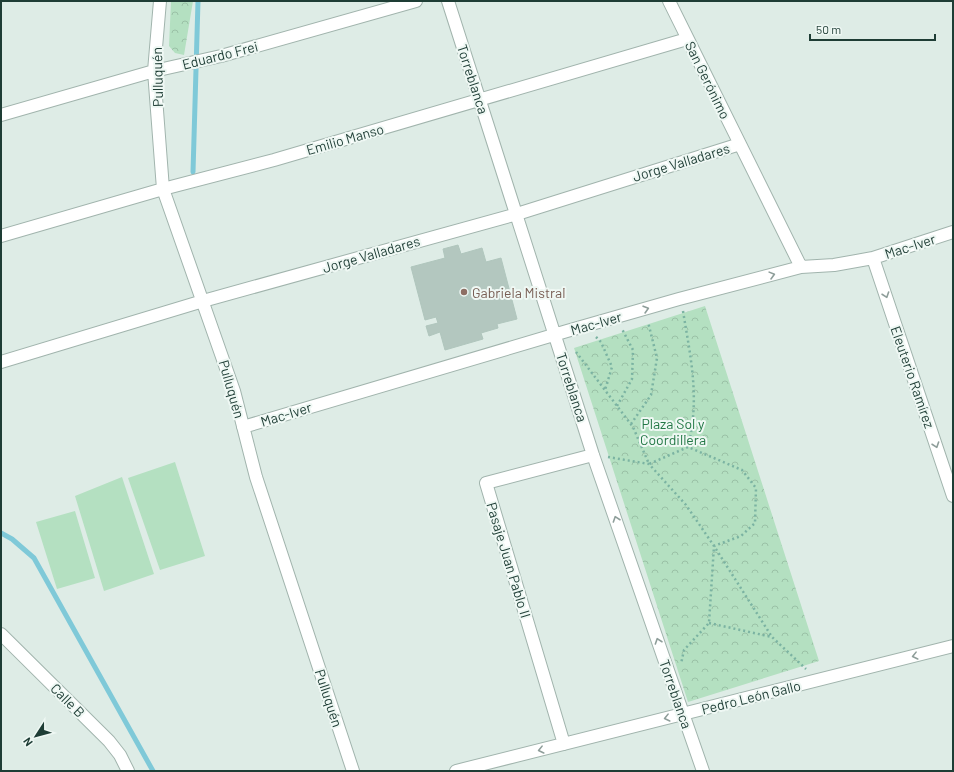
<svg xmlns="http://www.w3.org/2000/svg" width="954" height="772" font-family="Barlow,sans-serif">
<defs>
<pattern id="park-crowns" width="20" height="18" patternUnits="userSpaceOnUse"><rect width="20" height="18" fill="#b4e0c1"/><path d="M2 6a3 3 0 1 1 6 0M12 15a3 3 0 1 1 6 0" fill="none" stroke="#9ac1a6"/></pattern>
</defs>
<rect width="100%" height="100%" fill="#deece6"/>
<path fill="#b4e0c1" d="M175,462L205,556L160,570L128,478Z
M122,477L154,574L104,591L75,496Z
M75,511L95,578L57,589L36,522Z"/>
<path fill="url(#park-crowns)" d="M171,1H193L184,55L175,53L169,46Z
M705,306L819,661L688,702L574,348Z"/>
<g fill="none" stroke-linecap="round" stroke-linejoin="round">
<path stroke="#7fc9d8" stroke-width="5" d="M193,172L198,1
M1,533L12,539L34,558L153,771"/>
</g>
<path fill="#b3c7bf" stroke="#b0c6bd" d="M458,245L461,254L482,248L486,262L501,258L517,319L497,324L498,328L481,333L483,339L445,350L440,332L429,336L426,326L438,323L436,317L425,320L411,267L445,258L443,249Z"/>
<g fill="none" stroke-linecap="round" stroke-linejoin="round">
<defs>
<path id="minor" d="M160,1L154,71L163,189L234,391L256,477L353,771
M448,1L593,455L703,771
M669,1L801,267
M1,115L154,71L221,56L416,1
M1,236L163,189L274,160L687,39
M873,258L953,496
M1,362L203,301L517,214L740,144
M243,427L567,331L679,299L801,267L834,265L873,258L953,232
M1,634L109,741L120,755L128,771
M564,744L486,483L593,455
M456,771L953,646"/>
</defs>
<use href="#minor" stroke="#a1b4ad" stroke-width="14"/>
<path stroke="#7bb3a2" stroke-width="2.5" stroke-dasharray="2 3" stroke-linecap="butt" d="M683,311C691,360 700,398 688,447
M596,337L601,342L612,367L605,390
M576,352L633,427L649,464L688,447L742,470L756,488L755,523L741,536L714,546L772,637
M617,406L632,379L633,350L622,329
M631,424L651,395L657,358L648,322
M608,457L649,464L686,505L714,546L709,623L684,650L681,664
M709,623L772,637L806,669"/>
<use href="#minor" stroke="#fff" stroke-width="12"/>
</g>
<defs><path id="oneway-chevron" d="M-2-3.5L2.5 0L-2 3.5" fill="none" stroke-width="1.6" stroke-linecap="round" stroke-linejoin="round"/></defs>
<g stroke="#8e9e9a">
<use href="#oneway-chevron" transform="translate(772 275) rotate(-15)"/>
<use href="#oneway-chevron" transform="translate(886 295) rotate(71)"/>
<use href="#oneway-chevron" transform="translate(646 309) rotate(-16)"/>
<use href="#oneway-chevron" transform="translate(936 445) rotate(71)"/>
<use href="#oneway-chevron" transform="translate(616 519) rotate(-109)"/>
<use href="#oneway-chevron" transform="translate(658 641) rotate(-109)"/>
<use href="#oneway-chevron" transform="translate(915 656) rotate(166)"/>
<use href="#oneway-chevron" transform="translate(667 718) rotate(166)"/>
<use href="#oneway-chevron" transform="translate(541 750) rotate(166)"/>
</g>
<circle fill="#8d6e63" stroke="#eff8f4" stroke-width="1.5" cx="464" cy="292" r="4"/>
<g text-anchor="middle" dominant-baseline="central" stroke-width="4" stroke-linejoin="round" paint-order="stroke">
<g font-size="14" fill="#1e3d35" stroke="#eff8f4">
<text transform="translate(220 55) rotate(-14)">Eduardo Frei</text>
<text transform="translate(157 77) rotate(-91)">Pulluquén</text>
<text transform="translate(473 79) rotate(72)">Torreblanca</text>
<text transform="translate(708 80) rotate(64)">San Gerónimo</text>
<text transform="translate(345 139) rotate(-16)">Emilio Manso</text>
<text transform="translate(681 162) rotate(-17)">Jorge Valladares</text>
<text transform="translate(910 246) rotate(-18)">Mac-Iver</text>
<text transform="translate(371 254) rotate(-16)">Jorge Valladares</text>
<text transform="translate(596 323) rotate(-16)">Mac-Iver</text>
<text transform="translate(913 377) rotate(71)">Eleuterio Ramírez</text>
<text transform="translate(572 387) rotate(72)">Torreblanca</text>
<text transform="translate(232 389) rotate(74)">Pulluquén</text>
<text transform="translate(286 414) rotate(-17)">Mac-Iver</text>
<text transform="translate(509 560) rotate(73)">Pasaje Juan Pablo II</text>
<text transform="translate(676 694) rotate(71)">Torreblanca</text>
<text transform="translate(751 697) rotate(-14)">Pedro León Gallo</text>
<text transform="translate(329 698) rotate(72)">Pulluquén</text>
<text transform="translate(68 700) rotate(45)">Calle B</text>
</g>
<g font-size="14" fill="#785e54" stroke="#eff8f4" text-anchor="start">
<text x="472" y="292">Gabriela Mistral</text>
</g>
<g font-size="14" fill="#237846" stroke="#eff8f4">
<text x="673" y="423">Plaza Sol y<tspan x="673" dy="16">Coordillera</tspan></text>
</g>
</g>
<rect width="954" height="772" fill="none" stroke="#1e3d35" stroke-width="4"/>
<g transform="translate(36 736) rotate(234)" stroke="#eff8f4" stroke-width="3" paint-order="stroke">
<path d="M0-3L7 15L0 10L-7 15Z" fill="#1e3d35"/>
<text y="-6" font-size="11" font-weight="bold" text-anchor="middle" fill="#1e3d35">N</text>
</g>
<path d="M810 34v6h125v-6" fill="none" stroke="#1e3d35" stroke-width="2"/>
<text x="816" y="34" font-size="12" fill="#1e3d35" stroke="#eff8f4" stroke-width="3" paint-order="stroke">50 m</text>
</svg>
